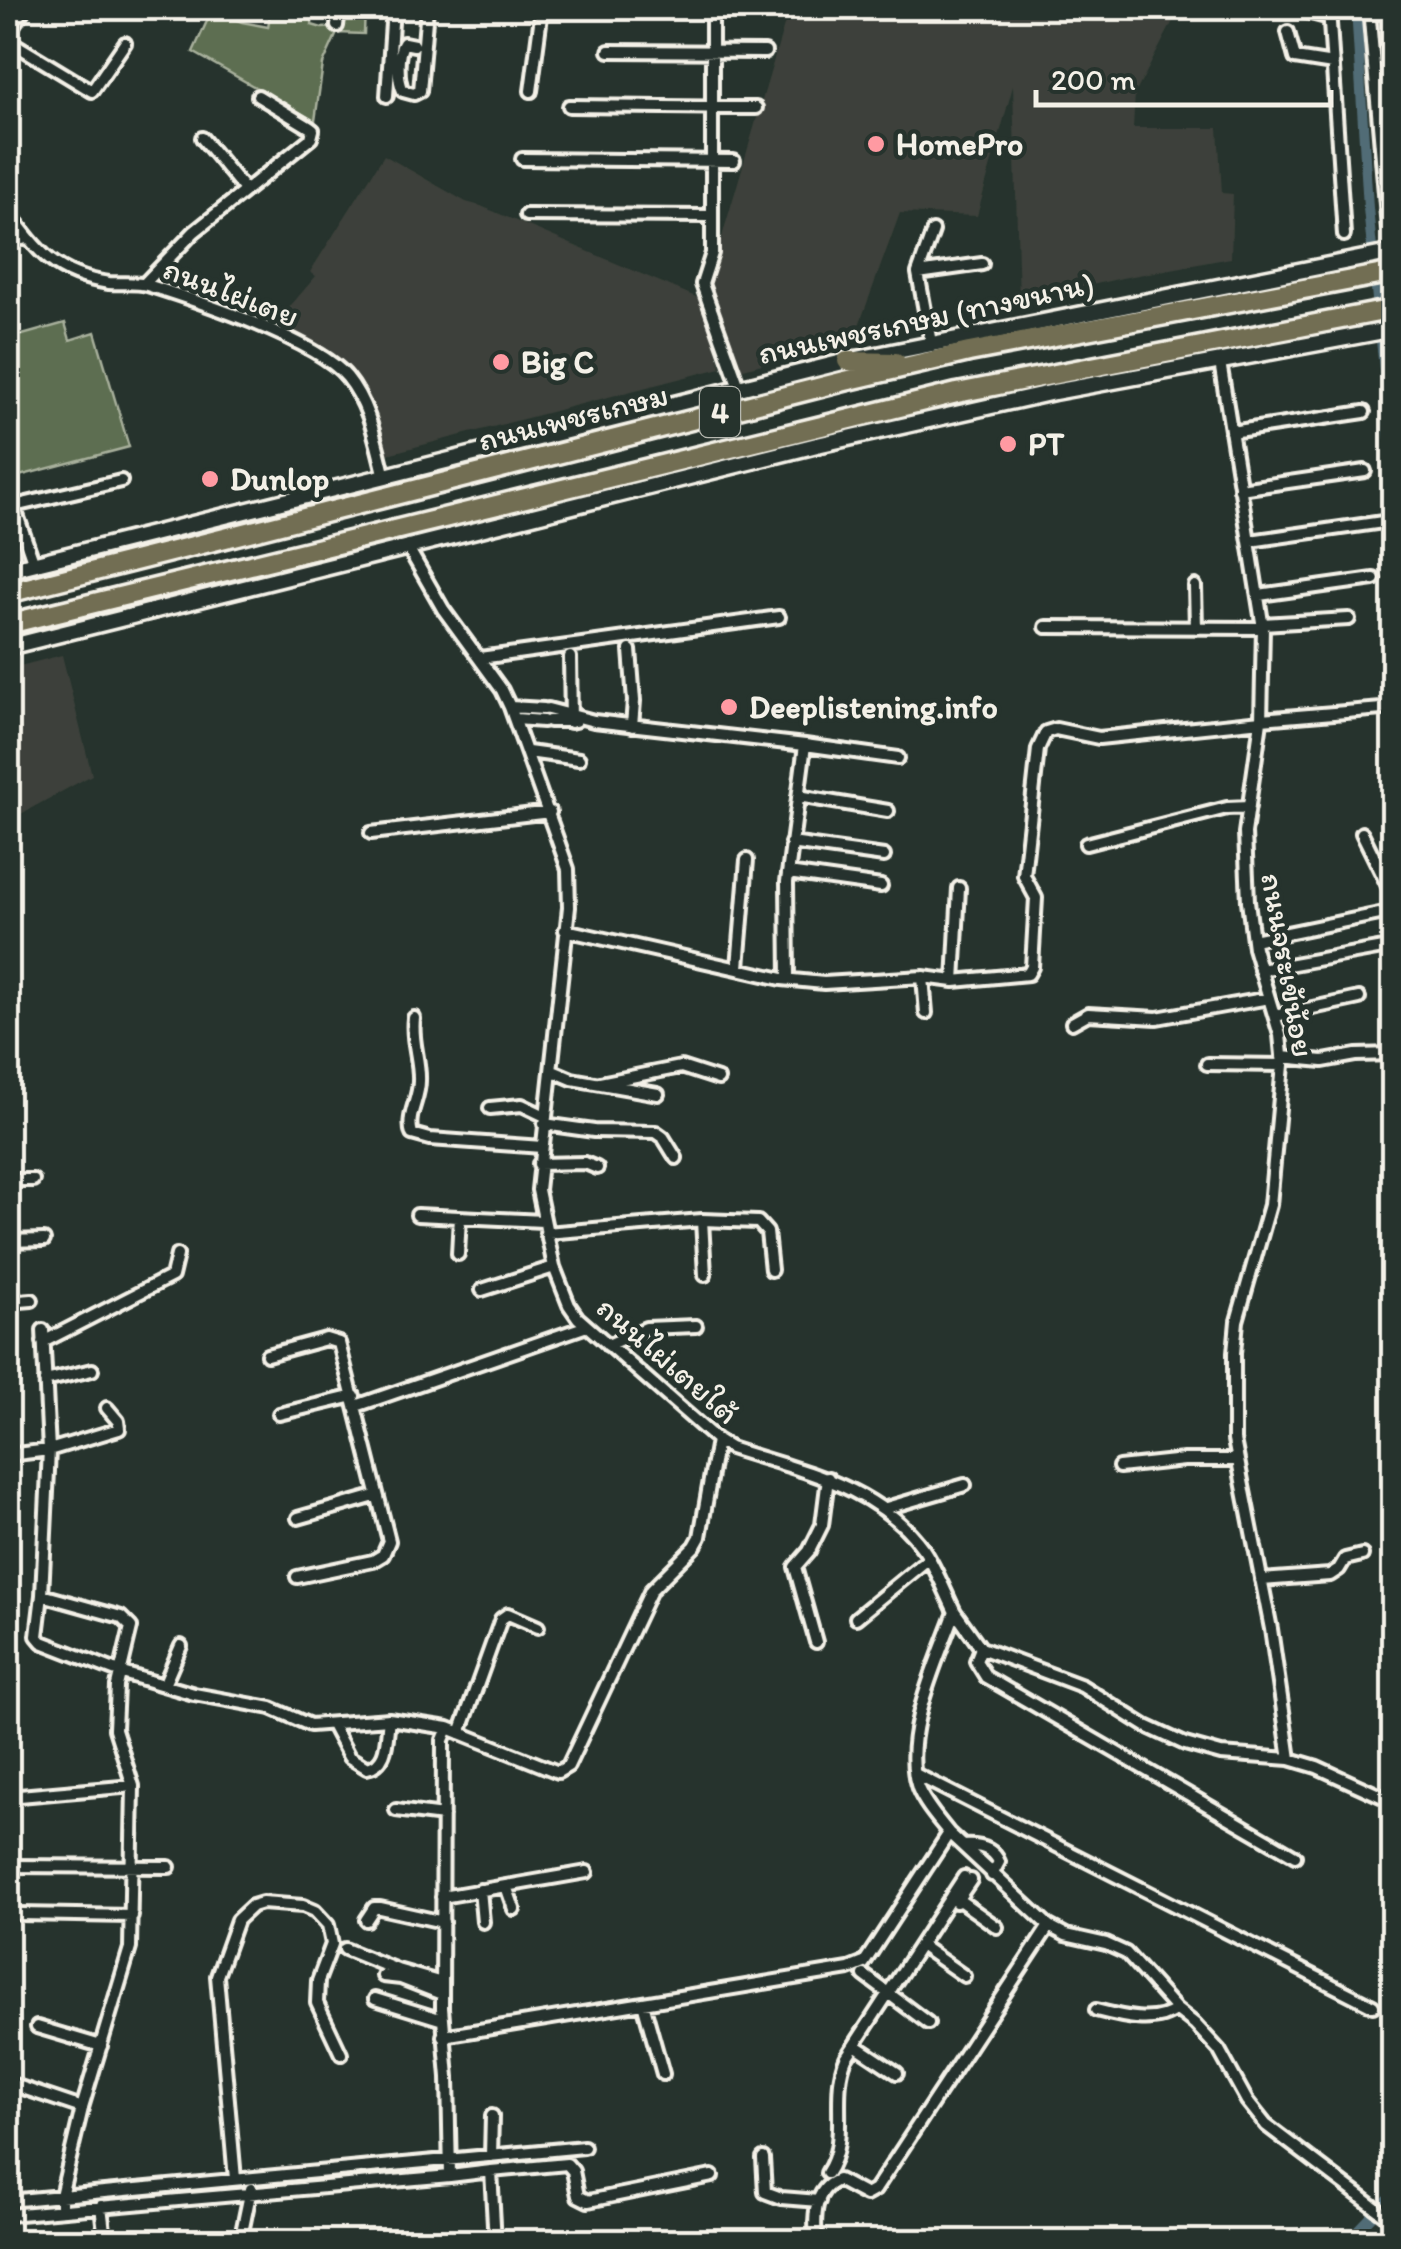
<svg xmlns="http://www.w3.org/2000/svg" width="1401" height="2249" font-family="Itim,'Playpen Sans Thai',sans-serif">
<rect width="100%" height="100%" fill="#26332d"/>
<filter id="ink" filterUnits="userSpaceOnUse"><feTurbulence type="fractalNoise" baseFrequency=".01" numOctaves="2"/><feDisplacementMap in="SourceGraphic" scale="20" xChannelSelector="R" yChannelSelector="G"/><feConvolveMatrix kernelMatrix="1 2 1 2 8 2 1 2 1" color-interpolation-filters="sRGB"/></filter>
<g filter="url(#ink)">
<path fill="#3c413a" d="M901,8H1160L1173,21L1135,94L1133,128H1218L1222,193L1233,194L1231,258L1122,278L1019,302L1013,86L977,216L900,213L854,339L740,370L709,281L785,22L883,15Z
M384,155L466,202L481,206L703,300L721,368L384,455L376,421L343,365L273,326L316,276L310,272Z
M62,655L92,775L8,821V669Z"/>
<path fill="#5d6e51" stroke="#a8b09c" stroke-width="2.5" d="M271,8H313L312,25L322,28L339,27L341,8H365L364,34L337,33L323,64L315,121L193,52L212,10L242,22L268,27Z
M65,323L70,340L95,332L129,447L8,479V339Z"/>
<g fill="none" stroke-linecap="round" stroke-linejoin="round">
<path stroke="#516c76" stroke-width="10" d="M1356,8L1368,208L1394,471
M1347,2242L1394,2193"/>
<defs>
<path id="street" d="M712,8V253L702,284L739,387
M1292,8L1330,18
M1329,8L1344,235
M1369,8L1388,228
M337,26L339,8
M1288,32L1295,58L1333,64
M8,33L25,8
M8,40L92,91L125,43
M414,45L404,43C397,53 397,79 403,91L414,94L420,91L427,8
M609,51L765,52
M531,91L542,8
M387,96L393,8
M569,106L756,108
M202,138L245,190
M522,159L734,161
M8,211C39,253 55,275 109,283C122,284 135,282 147,285C195,300 317,340 347,377C370,405 376,443 385,477
M526,215L712,216
M8,242L26,238
M918,273L982,264
M144,284L194,232L311,138L313,130L309,127L258,96
M931,343L918,273L933,231
M1220,362L1263,628L1261,721L1245,833L1248,901L1254,948L1280,1035L1283,1065L1270,1205L1237,1321L1234,1353V1440L1271,1629L1290,1759
M1231,432L1364,412
M1240,489L1365,471
M1250,541L1383,522
M407,546L443,609L502,690L510,707L568,869L569,907L538,1190L554,1267L569,1305L578,1318L717,1440L730,1448C800,1471 878,1485 924,1550C936,1568 945,1592 955,1612C938,1660 900,1737 918,1788C925,1805 938,1819 949,1833L864,1963L849,1969L443,2036
M34,564L14,506L121,481
M1195,586L1196,628
M1259,595L1374,579
M1262,624L1349,619
M1046,627L1263,628
M630,650L634,701L632,726
M570,657L571,722
M480,658L779,617
M510,707L544,709
M548,709L594,721L805,745L787,882L788,979
M516,719L543,721
M1261,719L1394,708
M549,721H575
M805,745L898,758
M528,752L579,759
M798,796L888,811
M371,833L550,812
M1362,833L1394,898
M791,843L884,856
M1086,844L1227,808L1249,807
M788,873L881,886
M565,930L782,979L824,983L923,977L954,981L1028,974L1032,967L1036,898L1024,876L1038,749L1046,732L1056,729L1099,738L1261,721
M1253,940L1394,911
M738,967L747,860
M1260,970L1394,946
M923,977L926,1013
M954,981L959,888
M1275,1016L1359,998
M414,1018C411,1042 420,1059 419,1081C419,1100 406,1116 412,1134L430,1139L542,1147
M1072,1023L1088,1014L1157,1018L1269,998
M1282,1057L1323,1061L1356,1055L1394,1054
M1207,1064L1283,1065
M553,1071L572,1079L658,1094
M600,1083L681,1067L718,1079
M490,1108L522,1105L545,1116
M544,1124L594,1131L656,1132L663,1137L676,1158
M539,1164L585,1163L597,1168
M8,1180H33
M417,1215L543,1221
M702,1220L705,1275
M546,1233L702,1220L758,1222L767,1232L771,1270
M8,1241L44,1240
M458,1254L460,1217
M482,1290L554,1267
M8,1302L32,1300
M43,1330L49,1450L42,1595L37,1636L42,1642L119,1672L194,1694L271,1708L310,1725L389,1719L448,1728
M43,1342L172,1276L177,1255
M608,1345L646,1328L696,1326
M267,1355L326,1339L339,1343L389,1541L383,1555L373,1561L297,1577
M45,1381L92,1370
M356,1406L587,1326
M279,1414L354,1396
M8,1455L49,1450L119,1429L118,1421L107,1408
M1119,1467L1184,1460H1236
M883,1509L965,1485
M298,1518L375,1496
M1261,1580L1330,1575L1339,1569L1345,1559L1362,1555
M42,1595L121,1617L131,1627L117,1686L115,1729L133,1786L130,1948L82,2108L61,2196V2210
M955,1612L981,1648L1082,1686L1146,1726L1185,1744L1221,1754L1290,1759L1317,1767L1394,1802
M856,1618L928,1559
M816,1642L795,1567L809,1551L822,1525L828,1478
M981,1648L976,1661L986,1677L1295,1856
M164,1685L181,1646
M332,1725L349,1757L367,1768C389,1764 386,1738 389,1719
M460,1733L501,1619L508,1614L538,1627
M915,1774L1373,2006
M8,1797L133,1786
M396,1810L443,1816
M949,1833L1049,1926L1066,1935L1106,1944L1126,1953L1176,2009L1195,2024L1219,2050L1247,2101L1266,2125L1394,2222
M963,1846C978,1845 993,1847 999,1862L992,1875
M8,1866L169,1867
M506,1886L514,1909
M480,1890L483,1922
M952,1895L997,1927
M442,1897L587,1872
M956,1902L971,1880
M20,1914L132,1916
M366,1920L374,1908H380L443,1922
M920,1945L964,1976
M345,1949L397,1970L442,1983
M864,1975L928,2023
M383,1976L401,1978L442,1994
M375,1999L443,2020
M643,2003L663,2074
M1096,2010C1119,2016 1156,2026 1176,2009
M37,2027L101,2046
M855,2045L897,2073
M8,2083L82,2108
M491,2156L492,2116
M763,2158L765,2192L781,2198L819,2201
M491,2171L567,2164L573,2171L578,2196L588,2201L712,2176
M827,2173C850,2139 830,2095 846,2058L964,1877
M450,2176L491,2171L495,2242
M235,2179L217,1976L237,1920L252,1906L262,1903L303,1906L315,1911L328,1925L332,1944L318,1981L317,2003L341,2054
M8,2201L584,2147
M101,2206L105,2240
M8,2215L450,2176L448,2077L442,2008L443,1740L448,1728L558,1772L568,1766L651,1590L695,1546L700,1537L717,1440
M105,2236L155,2238
M240,2242L251,2189
M816,2242C814,2219 813,2189 838,2180L866,2195L875,2190L1049,1926"/>
<path id="secondary" d="M8,570L847,361L1394,252
M8,647L817,445L1054,392L1394,329"/>
<path id="highway" d="M847,361L896,362
M8,593L845,381L969,352L1394,272
M8,624L957,393L1394,309"/>
</defs>
<use href="#street" stroke="#f4f1e8" stroke-width="18"/>
<use href="#secondary" stroke="#f4f1e8" stroke-width="21"/>
<use href="#highway" stroke="#f4f1e8" stroke-width="25"/>
<use href="#street" stroke="#26332d" stroke-width="10"/>
<use href="#secondary" stroke="#26332d" stroke-width="14"/>
<use href="#highway" stroke="#726e52" stroke-width="18"/>
</g>
</g>
<g fill="#ff9aa2" stroke="#26332d" stroke-width="4">
<circle cx="876" cy="144" r="10"/>
<circle cx="501" cy="362" r="10"/>
<circle cx="1008" cy="444" r="10"/>
<circle cx="210" cy="479" r="10"/>
<circle cx="729" cy="707" r="10"/>
</g>
<g text-anchor="middle" dominant-baseline="central" stroke-width="9" stroke-linejoin="round" paint-order="stroke">
<rect fill="#26332d" stroke="#b6b8b0" stroke-width="2.5" x="700" y="387" width="40" height="50" rx="8"/>
<g font-size="30" font-weight="bold" fill="#f4f1e8">
<text x="720" y="412">4</text>
</g>
<g font-size="32" font-weight="bold" fill="#f4f1e8" stroke="#26332d" text-anchor="start">
<text x="896" y="144">HomePro</text>
<text x="521" y="362">Big C</text>
<text x="1028" y="444">PT</text>
<text x="230" y="479">Dunlop</text>
<text x="749" y="707">Deeplistening.info</text>
</g>
<g font-size="32" fill="#f4f1e8" stroke="#26332d">
<text transform="translate(231 292) rotate(21)">ถนนไผ่เตย</text>
<text transform="translate(926 318) rotate(-12)">ถนนเพชรเกษม (ทางขนาน)</text>
<text transform="translate(573 417) rotate(-14)">ถนนเพชรเกษม</text>
<text transform="translate(1288 965) rotate(80)">ถนนจระเข้น้อย</text>
<text transform="translate(668 1360) rotate(41)">ถนนไผ่เตยใต้</text>
</g>
</g>
<rect width="1401" height="2249" fill="none" stroke="#26332d" stroke-width="40"/>
<rect x="20" y="20" width="1361" height="2209" fill="none" stroke="#f4f1e8" stroke-width="4" filter="url(#ink)"/>
<path d="M1036 90v15h295v-15" fill="none" stroke="#f4f1e8" stroke-width="5"/>
<text x="1051" y="90" font-size="30" fill="#f4f1e8" stroke="#26332d" stroke-width="8" paint-order="stroke">200 m</text>
</svg>
